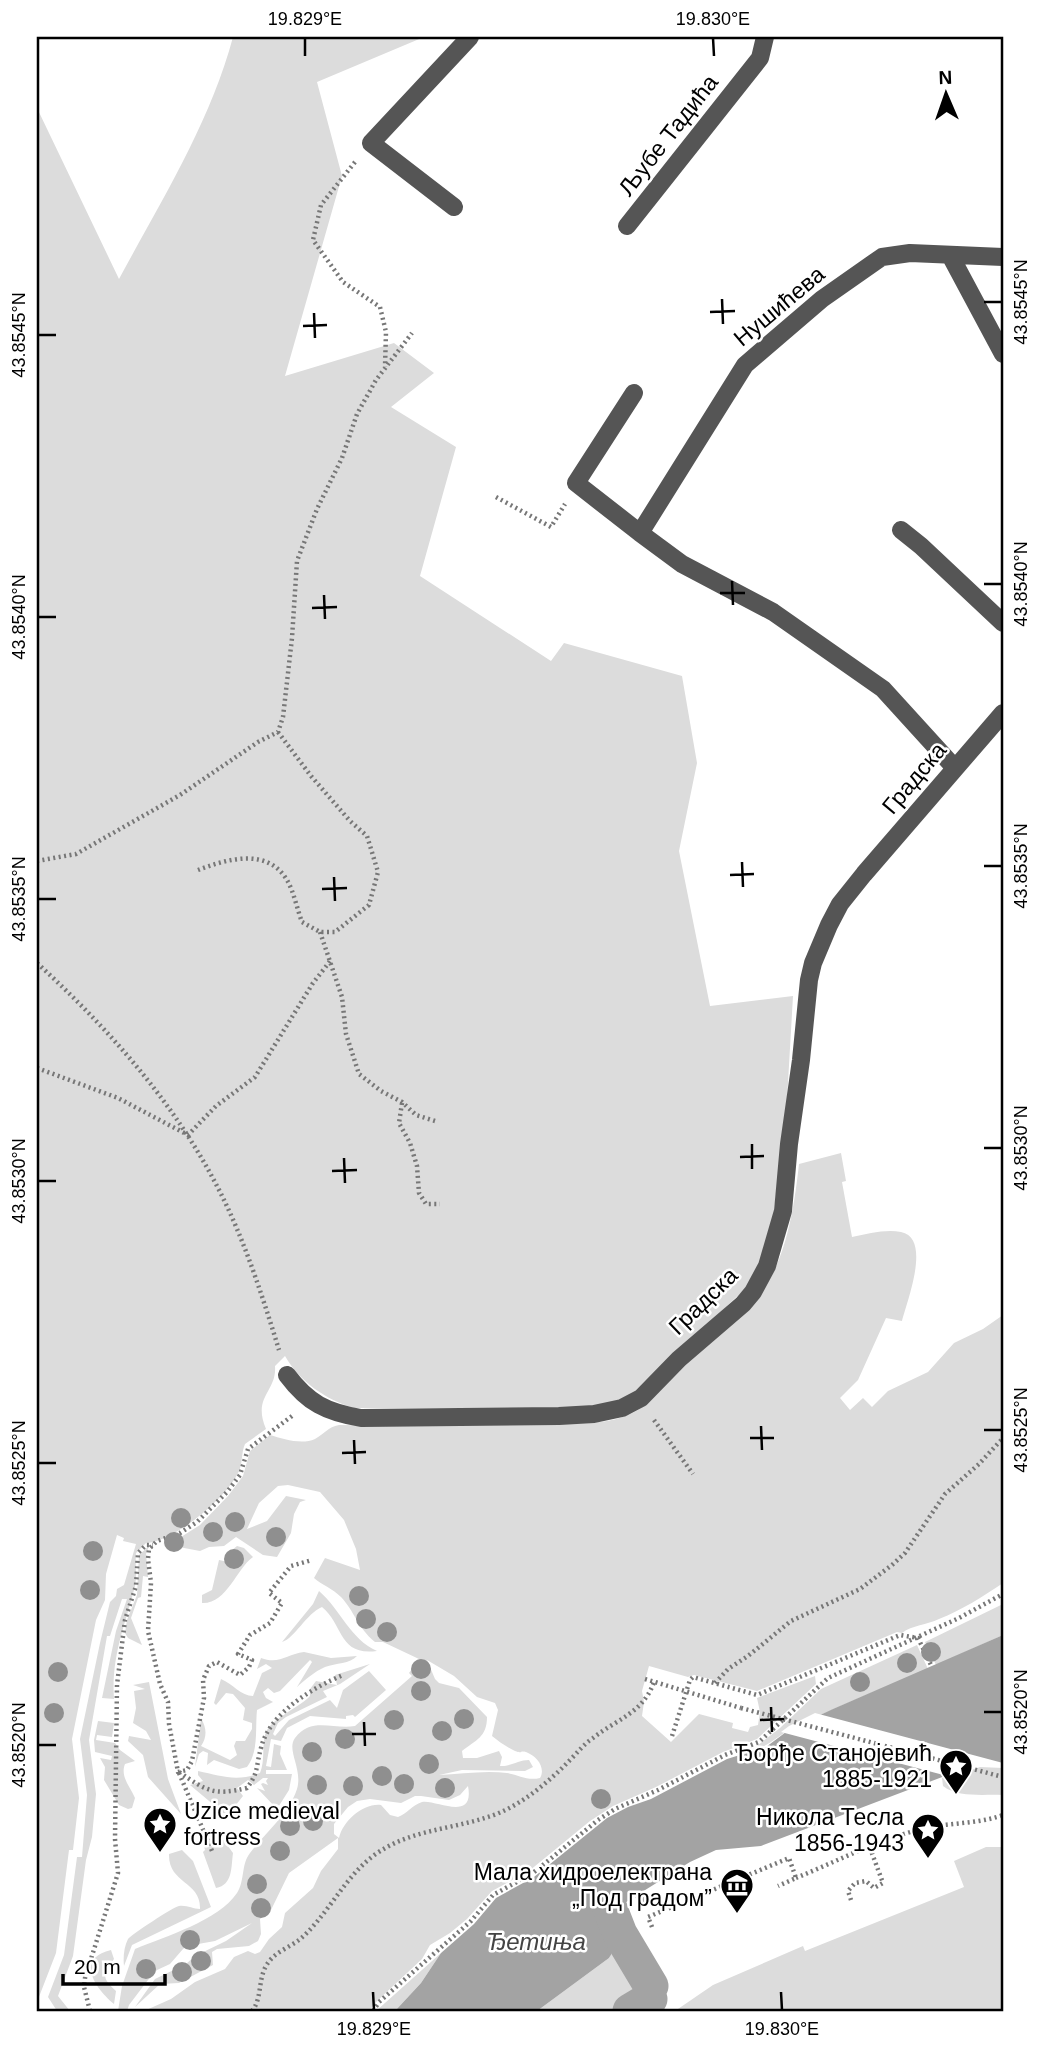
<svg xmlns="http://www.w3.org/2000/svg" width="1040" height="2048" font-family="Helvetica,sans-serif">
<rect width="100%" height="100%" fill="#fff"/>
<path fill="#dcdcdc" fill-rule="evenodd" d="M233,37H424L317,82L342,176L285,376L394,343L434,373L391,407L456,447L420,576L551,661L564,643L682,676L697,763L679,851L710,1006L793,996L787,1100L773,1219L758,1269L745,1289L637,1390L622,1401L582,1408H354C326,1400 299,1381 285,1356L275,1366C277,1392 252,1396 266,1429L245,1444C241,1453 243,1462 239,1471C227,1498 175,1541 146,1543L136,1553C135,1564 137,1576 135,1586C125,1626 111,1656 114,1699L102,1698L116,1631L127,1599H122L110,1636H107L89,1740L96,1794L92,1837L86,1860L73,1956L58,1996L70,2011H57L48,1997L64,1955L77,1857H82L87,1795L80,1739L100,1643L110,1602L116,1596L117,1589L124,1585L136,1544L123,1541L124,1538L117,1535L106,1574L105,1600L96,1620L72,1739L79,1798L73,1850H69L56,1953L37,2002V108L119,279C161,201 210,123 233,37Z
M841,1153L846,1181L842,1182L852,1237C868,1234 885,1229 901,1232C932,1238 907,1301 902,1321L886,1318L858,1380L840,1398L850,1410L863,1398L872,1407L888,1391L928,1372L954,1343L983,1329L1003,1315V1583C982,1597 962,1610 939,1619C927,1625 912,1625 902,1633L897,1632L757,1691L694,1675L688,1677L649,1666L642,1691L644,1702L642,1716L671,1742L699,1714L733,1723L732,1728L748,1732L750,1727L758,1725L760,1712L757,1698L815,1676L816,1684L757,1739L723,1752L656,1787L613,1806L590,1821L529,1871L492,1891L467,1919L450,1933L430,1945L422,1959L377,2001L369,2011H144L171,1999L195,1982L225,1969L234,1957L248,1951L255,1954L260,1952L269,1939L282,1927L285,1913L313,1888L321,1871L338,1849V1838L289,1873L271,1910L260,1919L261,1934L258,1941L249,1946L217,1949L212,1952L213,1965L179,1983L160,1984L135,2007L155,1979L186,1964L195,1956L226,1941L252,1923L215,1941L187,1946L183,1949L170,1964L157,1970L148,1980L129,2005L127,2011H118L122,1986L135,1949C166,1936 218,1921 237,1893C245,1881 241,1864 250,1853C265,1833 289,1814 297,1789C303,1769 286,1750 295,1738C311,1716 334,1730 355,1726L412,1676L409,1673L419,1659L383,1642H375C357,1627 355,1612 341,1597C332,1588 322,1585 314,1578L325,1558L360,1570L356,1549L344,1520L320,1492L288,1485L278,1486L259,1503L247,1529L267,1521L286,1496L306,1500L300,1502L294,1514L291,1533L277,1557L263,1555L236,1537L224,1546L209,1547L200,1551L163,1544L181,1537L200,1525L228,1496L243,1476L250,1451L270,1435C283,1439 302,1445 315,1439C324,1434 328,1427 339,1425L417,1426L592,1423C608,1421 623,1419 638,1410C653,1401 663,1384 675,1372C704,1343 755,1309 773,1273C789,1241 795,1200 799,1164ZM427,1660L454,1676L477,1697L495,1703L498,1710L492,1736C498,1741 508,1748 515,1751C523,1754 519,1750 526,1752C537,1756 546,1768 540,1778C527,1781 519,1775 507,1773C485,1770 461,1774 439,1775L462,1770L525,1771L533,1767L529,1760C518,1760 510,1767 500,1766L502,1757L499,1751L477,1758H463L462,1751C476,1740 487,1737 487,1717L459,1688L439,1683L435,1679ZM468,1786C475,1823 435,1799 422,1802C412,1805 407,1814 398,1817L390,1815L381,1805C363,1803 343,1821 339,1838L334,1834V1824L348,1807L357,1801L370,1799L401,1803L415,1796H421L449,1800L460,1795Z
M149,1546L146,1554L148,1577L143,1576L141,1597L138,1598L131,1618L142,1645L128,1638L125,1633L127,1620L137,1595L139,1555Z
M237,1546L244,1548L253,1557C236,1569 227,1604 202,1603V1595L212,1590L219,1560L228,1562L231,1551Z
M319,1591C341,1610 350,1639 377,1651C338,1656 344,1625 322,1607C306,1614 295,1638 282,1642L313,1604Z
M1003,1604V1635L936,1665L925,1642Z
M917,1645L928,1669C884,1688 840,1705 797,1726C778,1734 770,1747 749,1752L780,1728L821,1689Z
M304,1652L331,1658L357,1656C350,1664 336,1663 325,1667C314,1672 306,1679 297,1687L312,1662L310,1660L280,1691L274,1693L268,1688L263,1692L266,1698L273,1702L257,1710C255,1729 259,1751 247,1767L239,1769L214,1760L207,1765L208,1753L203,1751L199,1754L195,1767L201,1718C207,1729 207,1737 201,1746L230,1760L237,1755L234,1746L236,1741H245L252,1729V1723L243,1720L245,1708L233,1694L226,1693L216,1705L214,1703L221,1679C233,1684 241,1696 253,1696L262,1673L272,1668L266,1664L257,1669L261,1658C279,1665 287,1654 304,1652Z
M370,1664L340,1684L323,1691L327,1697L286,1717L278,1723L273,1734L275,1736L289,1720L330,1700L337,1708L343,1690L369,1671L386,1690L355,1717L353,1715L346,1716V1719L310,1716L287,1728L281,1741L271,1739L266,1766L271,1767L274,1744L281,1746L280,1754L287,1770H266V1774H292L289,1790L277,1809L257,1788L265,1791L261,1784L263,1783L268,1785L266,1781L268,1778H263L254,1785L248,1780L237,1788L243,1796L227,1816L190,1785L203,1781L198,1775V1771C221,1776 237,1782 260,1773C265,1761 262,1748 265,1735C269,1719 298,1709 310,1696V1689L316,1681L337,1685L335,1675Z
M149,1682L168,1779L181,1814L148,1777L143,1755L128,1741L129,1736L151,1740L146,1731L133,1723L136,1708L134,1691L145,1689L133,1685Z
M98,1721L114,1723L112,1737L97,1735L96,1740L115,1743L120,1750L135,1761L125,1764C120,1777 130,1786 135,1798L132,1808L128,1809L119,1805L104,1780L105,1767L100,1758L111,1760L112,1756L95,1752L94,1740Z
M979,1763L1003,1764L1002,1795C984,1794 958,1798 943,1786L942,1778Z
M219,1834L233,1853C231,1867 233,1885 216,1888L203,1852L205,1850L203,1842Z
M986,1847H1003V2011H675L713,1985L803,1946L805,1951L964,1887L954,1861Z
M182,1850L193,1861L211,1907L132,1945L124,1966C123,1957 124,1947 128,1939C131,1935 173,1907 179,1906C187,1905 193,1909 200,1909C201,1881 168,1884 169,1854Z
M614,1946L645,1990L609,2011H537L609,1958Z
M111,1950L114,1959C104,1974 100,1977 116,1991L114,2004C96,1989 74,1959 111,1950Z
M441,1953L421,1983L395,2011H376Z"/>
<path fill="#a3a3a3" d="M1003,1635V1764L979,1763L761,1846L716,1850L690,1862L642,1892L646,1902L639,1905L635,1896C630,1900 622,1904 617,1910C605,1923 620,1943 609,1958L537,2011H395L421,1983L441,1953L474,1924L496,1898L534,1877L607,1818L628,1807L651,1799L727,1759L766,1747L790,1729L833,1709Z"/>
<path fill="#fff" d="M815,1713L1003,1763V1768L980,1767L951,1777L781,1732L789,1726Z"/>
<g fill="none" stroke-linecap="round" stroke-linejoin="round">
<path stroke="#a3a3a3" stroke-width="35" d="M599,1880L620,1934L651,1986
M630,2011L650,1999"/>
<path stroke="#777" stroke-width="4.5" stroke-dasharray="2 3.5" stroke-linecap="butt" d="M355,162L321,205L313,240L343,282L380,307L386,332L385,367
M496,497L551,527L565,504
M37,861L76,854L180,795L258,742L278,732L283,717L292,638L297,561L317,509L342,458L357,414L376,380L412,333
M198,870C227,859 267,847 287,880C294,892 297,909 302,922L320,932H335L369,905L378,872L367,836L350,821L311,776L278,732
M320,932L342,997L346,1034L359,1074L381,1091L402,1102L416,1115L435,1121
M37,963C107,1027 173,1101 217,1186C244,1238 262,1295 279,1350
M37,1068L118,1098L188,1135L216,1106L255,1077L313,983L331,960
M402,1103L399,1123L410,1143L417,1166L419,1193L426,1204H440
M292,1416L248,1449L240,1475L227,1492L197,1522L180,1533L157,1541L149,1549L148,1559L151,1583L148,1631L160,1684L168,1702L169,1724L178,1772L187,1770L192,1761L204,1698L203,1680L209,1666L217,1662L240,1675L249,1667L252,1660L238,1654L250,1635L270,1623L282,1603L269,1593L291,1566L312,1560
M654,1420L693,1474
M645,1679L741,1708
M715,1683L728,1669L748,1656L791,1621L860,1589L892,1565L905,1553L945,1494L979,1464L1003,1438
M672,1736L690,1680L693,1677L757,1695L900,1635L918,1638L932,1667
M179,1772C207,1791 213,1796 247,1788C259,1772 256,1765 261,1748C269,1713 314,1687 343,1675
M179,1773L212,1851
M796,1878C835,1862 878,1840 918,1830C946,1822 975,1825 1003,1815
M851,1900L848,1891L855,1883L866,1881L874,1888L883,1883L870,1848
M652,1927L648,1917L789,1858L796,1878L778,1886
M90,2011L84,1987L85,1978L118,1873L115,1839L117,1685L125,1620L136,1586L138,1553L146,1545H153
M252,2011C262,1999 258,1980 266,1966C273,1953 288,1948 299,1940C326,1918 343,1879 373,1856C408,1830 448,1830 488,1817C518,1808 549,1782 570,1760C578,1752 584,1744 593,1738C617,1719 643,1713 654,1682
M373,2011L379,2002L471,1921L493,1895L533,1873L598,1820L615,1809L658,1790L725,1755L759,1742L828,1678L959,1618L1003,1594"/>
<path stroke="#555" stroke-width="18" d="M454,207L371,143L470,37
M627,226L760,58L765,37
M950,255L1003,354
M634,393L576,483L640,533
M901,530L921,546L1003,623
M954,767L883,689L773,612L682,564L640,533L745,365L822,299L882,257L910,253L1003,257
M287,1375C308,1403 326,1412 361,1418L559,1416L594,1414L622,1408L641,1398L679,1359L743,1304L753,1292L767,1266L783,1211L789,1144L801,1060L809,980L813,963L829,925L840,904L864,874L1003,713"/>
<path stroke="#777" stroke-width="4.5" stroke-dasharray="2 3.5" stroke-linecap="butt" d="M741,1708L1003,1777"/>
</g>
<g fill="#8f8f8f">
<circle cx="181" cy="1518" r="10"/>
<circle cx="235" cy="1522" r="10"/>
<circle cx="213" cy="1532" r="10"/>
<circle cx="276" cy="1537" r="10"/>
<circle cx="174" cy="1542" r="10"/>
<circle cx="93" cy="1551" r="10"/>
<circle cx="234" cy="1559" r="10"/>
<circle cx="90" cy="1590" r="10"/>
<circle cx="359" cy="1596" r="10"/>
<circle cx="366" cy="1619" r="10"/>
<circle cx="387" cy="1632" r="10"/>
<circle cx="931" cy="1652" r="10"/>
<circle cx="907" cy="1663" r="10"/>
<circle cx="421" cy="1669" r="10"/>
<circle cx="58" cy="1672" r="10"/>
<circle cx="860" cy="1682" r="10"/>
<circle cx="421" cy="1691" r="10"/>
<circle cx="54" cy="1713" r="10"/>
<circle cx="464" cy="1719" r="10"/>
<circle cx="394" cy="1720" r="10"/>
<circle cx="442" cy="1731" r="10"/>
<circle cx="345" cy="1739" r="10"/>
<circle cx="312" cy="1752" r="10"/>
<circle cx="429" cy="1764" r="10"/>
<circle cx="382" cy="1776" r="10"/>
<circle cx="404" cy="1784" r="10"/>
<circle cx="317" cy="1785" r="10"/>
<circle cx="353" cy="1786" r="10"/>
<circle cx="445" cy="1788" r="10"/>
<circle cx="601" cy="1799" r="10"/>
<circle cx="313" cy="1821" r="10"/>
<circle cx="290" cy="1826" r="10"/>
<circle cx="280" cy="1851" r="10"/>
<circle cx="257" cy="1884" r="10"/>
<circle cx="261" cy="1908" r="10"/>
<circle cx="190" cy="1940" r="10"/>
<circle cx="201" cy="1961" r="10"/>
<circle cx="146" cy="1969" r="10"/>
<circle cx="182" cy="1972" r="10"/>
</g>
<path fill="none" stroke="#000" stroke-width="2.5" d="M305,38V56M713,38L714,56M722,299L723,324M984,302H1002M710,312L735,311M314,313L315,338M303,326L327,325M38,335H56M732,581L733,605M984,584H1002M720,593H745M324,595L325,619M312,608L337,607M38,617H56M742,862L743,887M984,866H1002M730,875L754,874M334,877L335,901M322,889L347,888M38,899H56M752,1144V1169M984,1148H1002M740,1157L764,1156M344,1158L345,1183M332,1171L357,1170M38,1181H56M761,1426L762,1450M984,1430H1002M750,1438H774M354,1440L355,1464M342,1453L366,1452M38,1463H56M771,1707L772,1732M984,1712H1002M760,1720L784,1719M364,1722L365,1746M352,1734H376M38,1745H56M373,1992L374,2010M781,1992L782,2010"/>
<defs>
<symbol id="sight-pin" viewBox="-11 -11 22 30"><path d="M0 17L-7.5 6A9.5 9.5 0 1 1 7.5 6Z" fill="#000" stroke="#fff"/><path d="M0-6L1.8-2.2L6-1.7L2.9 1.2L3.7 5.4L0 3.3L-3.7 5.4L-2.9 1.2L-6-1.7L-1.8-2.2Z" fill="#fff"/></symbol>
<symbol id="museum-pin" viewBox="-11 -11 22 30"><path d="M0 17L-7.5 6A9.5 9.5 0 1 1 7.5 6Z" fill="#000" stroke="#fff"/><path d="M0-6L6-3V-2H-6V-3ZM-5-1h2V3h-2ZM-1-1h2V3h-2ZM3-1h2V3H3ZM-6 4H6V6H-6Z" fill="#fff"/></symbol>
</defs>
<g fill-rule="evenodd">
<use href="#sight-pin" x="937" y="1747" width="38" height="52"/>
<use href="#sight-pin" x="141" y="1805" width="38" height="52"/>
<use href="#sight-pin" x="909" y="1811" width="38" height="52"/>
<use href="#museum-pin" x="718" y="1866" width="38" height="52"/>
</g>
<g text-anchor="middle" dominant-baseline="central" stroke-width="5" stroke-linejoin="round" paint-order="stroke">
<g font-size="23" fill="#000" stroke="#fff">
<text transform="translate(668 135) rotate(-52)">Љубе Тадића</text>
<text transform="translate(779 306) rotate(-40)">Нушићева</text>
<text transform="translate(914 778) rotate(-50)">Градска</text>
<text transform="translate(703 1301) rotate(-44)">Градска</text>
</g>
<g font-size="23" fill="#000" stroke="#fff" text-anchor="end">
<text x="932" y="1753">Ђорђе Станојевић<tspan x="932" dy="26">1885-1921</tspan></text>
<text x="184" y="1811" text-anchor="start">Uzice medieval<tspan x="184" dy="26">fortress</tspan></text>
<text x="904" y="1817">Никола Тесла<tspan x="904" dy="26">1856-1943</tspan></text>
<text x="712" y="1872">Мала хидроелектрана<tspan x="712" dy="26">„Под градом”</tspan></text>
</g>
<g font-size="24" font-style="italic" fill="#444" stroke="#fff">
<text x="536" y="1941">Ђетиња</text>
</g>
</g>
<rect width="1040" height="2048" fill="none" stroke="#ffffff" stroke-width="77"/>
<g transform="translate(946 94) rotate(358)" stroke="#ffffff" stroke-width="5" paint-order="stroke">
<path d="M0-5L12 26L0 18L-12 26Z" fill="#000000"/>
<text y="-10" font-size="19" font-weight="bold" text-anchor="middle" fill="#000000">N</text>
</g>
<path d="M63 1974v10h102v-10" fill="none" stroke="#000000" stroke-width="3.5"/>
<text x="74" y="1974" font-size="21" fill="#000000" stroke="#ffffff" stroke-width="5" paint-order="stroke">20 m</text>
<rect x="38" y="38" width="964" height="1972" fill="none" stroke="#000" stroke-width="2.5"/>
<g font-size="18" text-anchor="middle" fill="#000">
<text x="305" y="25">19.829°E</text>
<text x="713" y="25">19.830°E</text>
<text transform="translate(1021 302) rotate(-90)" y="6">43.8545°N</text>
<text transform="translate(19 335) rotate(-90)" y="6">43.8545°N</text>
<text transform="translate(1021 584) rotate(-90)" y="6">43.8540°N</text>
<text transform="translate(19 617) rotate(-90)" y="6">43.8540°N</text>
<text transform="translate(1021 866) rotate(-90)" y="6">43.8535°N</text>
<text transform="translate(19 899) rotate(-90)" y="6">43.8535°N</text>
<text transform="translate(1021 1148) rotate(-90)" y="6">43.8530°N</text>
<text transform="translate(19 1181) rotate(-90)" y="6">43.8530°N</text>
<text transform="translate(1021 1430) rotate(-90)" y="6">43.8525°N</text>
<text transform="translate(19 1463) rotate(-90)" y="6">43.8525°N</text>
<text transform="translate(1021 1712) rotate(-90)" y="6">43.8520°N</text>
<text transform="translate(19 1745) rotate(-90)" y="6">43.8520°N</text>
<text x="374" y="2035">19.829°E</text>
<text x="782" y="2035">19.830°E</text>
</g>
</svg>
